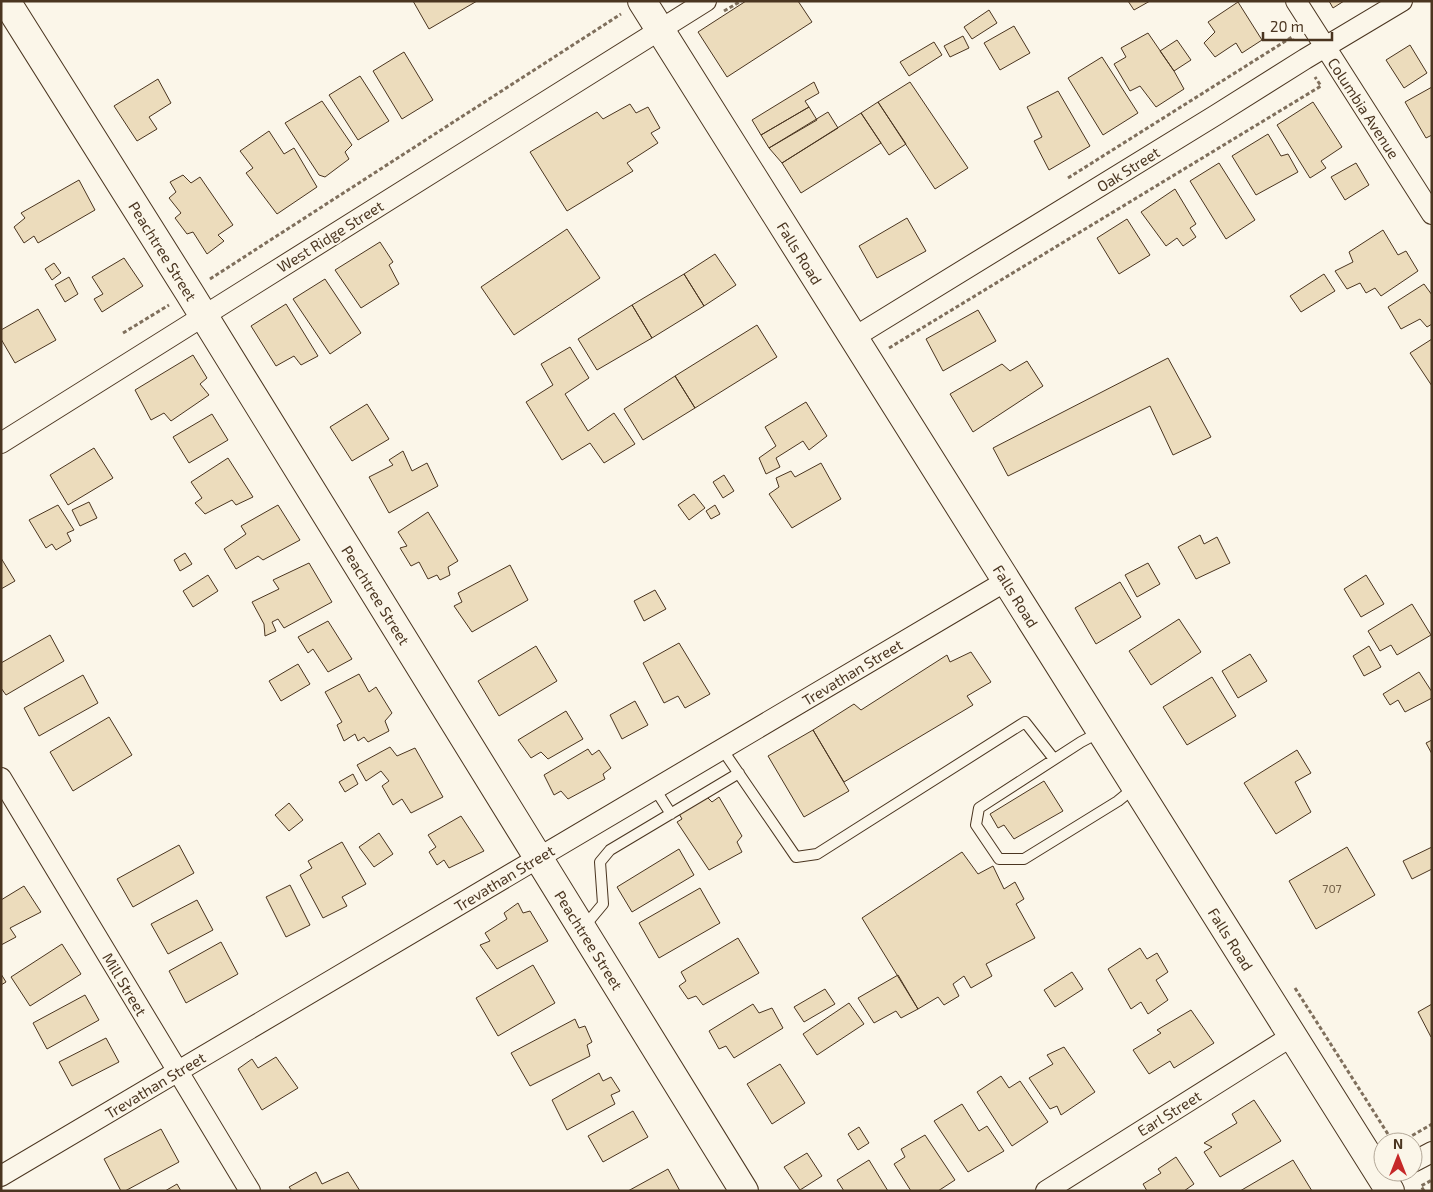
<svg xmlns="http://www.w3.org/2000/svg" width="1433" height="1192" font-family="'Exo 2',sans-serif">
<rect width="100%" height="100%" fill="#fbf6e9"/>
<path fill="#ecdcbc" stroke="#4a3520" d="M413,1H477L429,29Z
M746,1H798L812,22L727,77L698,32Z
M1128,1H1150L1134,10Z
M1329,1H1344L1333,8Z
M1238,2L1262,40L1242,53L1236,43L1215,57L1204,43L1215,32L1208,22Z
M989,10L997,23L972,39L964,27Z
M1014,26L1030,53L1000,70L984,43Z
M1148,33L1174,71L1184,89L1156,107L1140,86L1130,91L1114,64L1126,57L1121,48Z
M963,36L969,48L950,57L944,46Z
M1177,40L1191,60L1174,71L1160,51Z
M934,42L942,55L909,76L900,62Z
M1410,45L1427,73L1404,88L1386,60Z
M404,52L433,100L402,119L373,71Z
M1102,57L1138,113L1103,135L1068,78Z
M360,76L389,121L358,140L329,95Z
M158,79L171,103L149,117L157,129L137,141L114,106Z
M814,82L819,93L805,101L809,107L761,135L752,120Z
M910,82L968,168L935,189L878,102Z
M1432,87V135L1426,138L1405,102Z
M1058,91L1090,146L1049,170L1034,141L1042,137L1027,107Z
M322,101L352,145L345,152L349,159L325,177L319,175L285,123Z
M878,102L906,144L889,155L861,113Z
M1313,102L1342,147L1321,161L1326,168L1310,178L1277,125Z
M630,104L636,113L648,107L660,128L651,133L658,143L627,163L633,171L567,211L530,152L597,112L603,119Z
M809,107L817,120L769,148L761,135Z
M828,112L838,128L782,163L769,148Z
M861,113L881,143L801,193L782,163Z
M269,131L284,154L294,148L317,187L277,214L246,173L253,168L240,151Z
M1268,134L1281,156L1288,154L1298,172L1256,195L1232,156Z
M1219,163L1255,220L1226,239L1190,181Z
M1356,163L1369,185L1345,200L1331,177Z
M183,175L191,183L200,177L233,225L218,235L224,241L207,254L193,232L187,234L175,218L181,213L169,198L176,192L170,182Z
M79,180L95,210L38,243L34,236L24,243L14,227L25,218L21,213Z
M1175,189L1196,224L1190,228L1196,237L1183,246L1177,238L1166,246L1141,212Z
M907,218L926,251L877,278L859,246Z
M1127,219L1150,255L1119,274L1097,238Z
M567,229L600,278L514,335L481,287Z
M1383,230L1398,255L1406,251L1418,271L1381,296L1375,288L1366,293L1360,283L1347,289L1335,271L1353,262L1349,252Z
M380,242L393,262L389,265L399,284L361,308L335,270Z
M715,254L736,285L704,306L684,274Z
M124,258L143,286L102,312L94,299L103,294L92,277Z
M54,263L61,273L52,280L45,269Z
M684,274L704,306L652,338L632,305Z
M1324,274L1335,291L1301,312L1290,296Z
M69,277L78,294L65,302L55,285Z
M325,279L361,333L330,354L293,299Z
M1424,284L1432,295V324L1427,327L1420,319L1401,329L1388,307Z
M286,304L318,356L301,365L294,356L276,366L251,326Z
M632,305L652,338L597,370L578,339Z
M38,309L56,340L15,363L1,339V330Z
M978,310L996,341L943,371L926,339Z
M757,325L777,357L695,408L675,376Z
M1432,339V386L1410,353Z
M570,347L589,378L565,394L588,431L614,413L635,444L604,463L590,443L562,460L526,402L553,385L541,364Z
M193,355L207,378L200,384L209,395L171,421L164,413L151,420L135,390Z
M1168,358L1211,437L1173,455L1150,406L1008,476L993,448Z
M1027,361L1043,386L973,432L950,394L1002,364L1010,371Z
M675,376L695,408L643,440L624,409Z
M806,402L827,436L809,450L803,441L776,458L780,467L766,474L759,458L776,446L765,427Z
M367,404L389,439L352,461L330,427Z
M212,414L228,440L189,463L173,437Z
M94,448L113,478L68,505L50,475Z
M403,451L412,471L427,463L438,486L389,513L369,477L393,465L389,460Z
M228,458L253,497L236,505L232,500L205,514L195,503L202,498L191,482Z
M821,463L841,499L792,528L769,494L779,487L776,478L791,471L795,477Z
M724,475L734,491L723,498L713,482Z
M694,494L705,508L689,520L678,505Z
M89,502L97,518L80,526L72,510Z
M58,505L74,530L67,533L71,541L56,550L52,544L46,548L29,520Z
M278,505L300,540L263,560L258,556L236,569L224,549L246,534L241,526Z
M715,505L720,514L711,519L706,511Z
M428,512L458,561L448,567L450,575L440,580L437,575L428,579L419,562L411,566L400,548L407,546L398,532Z
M1200,535L1204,544L1217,537L1230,563L1196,579L1178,547Z
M185,553L192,564L180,571L174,560Z
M1,558L15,581L1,589Z
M309,563L332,602L284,628L278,619L272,622L276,631L265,636L264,624L252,602L279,589L273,580Z
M1148,563L1160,584L1137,597L1125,575Z
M510,565L528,600L472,632L454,606L462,602L458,593Z
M208,575L218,591L193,607L183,591Z
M1366,575L1384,604L1361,617L1344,589Z
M1120,582L1141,617L1096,644L1075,608Z
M655,590L666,609L644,621L634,601Z
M1412,604L1431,635L1397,655L1391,645L1380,651L1368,631Z
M1179,619L1201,652L1151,685L1129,651Z
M328,621L352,659L328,672L313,649L308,653L298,637Z
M50,635L64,661L6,695L1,688V663Z
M679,643L710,694L685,708L678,696L664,703L643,663Z
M536,646L557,681L499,716L478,681Z
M1369,646L1381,667L1364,676L1353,656Z
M971,652L991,682L967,696L973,705L844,782L813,730L854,704L861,710L947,655L950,662Z
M1250,654L1267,681L1238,698L1222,671Z
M298,664L310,684L281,701L269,681Z
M1419,672L1432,692V698L1405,712L1398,700L1390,705L1383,694Z
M359,674L369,692L376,687L392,713L385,721L389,731L368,742L364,737L358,741L355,734L344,741L337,725L342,722L325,692Z
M83,675L98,703L39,736L24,708Z
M1212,677L1236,716L1187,745L1163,707Z
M635,701L648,725L622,739L610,715Z
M566,711L583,739L548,759L541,752L531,758L518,740Z
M109,717L132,755L73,791L50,752Z
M813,730L849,791L804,817L768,756Z
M1432,740V754L1426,743Z
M390,747L397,756L415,748L443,797L411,813L402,799L393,805L382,786L389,781L381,771L366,781L357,765Z
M588,749L592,755L599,750L611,768L603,774L605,779L568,799L561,791L554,795L544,775Z
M1297,750L1311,773L1295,782L1311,812L1276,834L1244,783Z
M353,774L358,784L345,792L339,782Z
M1044,781L1063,811L1014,839L1004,825L998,828L990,814Z
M706,796L712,802L719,797L742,836L737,842L742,852L709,870L677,822L682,819L678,812Z
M289,803L303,820L289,831L275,815Z
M461,816L484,851L449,868L444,860L437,865L429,852L436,847L428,835Z
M379,833L393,854L374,867L359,847Z
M342,842L366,884L342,897L347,906L323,918L300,875L312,868L308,861Z
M179,845L194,873L133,907L117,879Z
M1347,847L1375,895L1316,929L1289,881Z
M1432,847V869L1412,879L1403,861Z
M679,849L694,875L632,912L617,887Z
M962,852L978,874L993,866L1004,889L1015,882L1024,899L1016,904L1035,938L986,964L992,976L971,988L964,976L953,984L959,996L944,1005L938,997L918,1009L862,918Z
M290,885L310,925L286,937L266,897Z
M24,886L41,912L10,928L16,937L1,945V900Z
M700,888L720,923L659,958L639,923Z
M197,900L213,930L168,954L151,924Z
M518,903L523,913L530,911L548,941L497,969L480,945L490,941L485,933L507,919L504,913Z
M738,938L759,973L703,1005L696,996L688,999L679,986L686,981L681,972Z
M221,942L238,974L186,1003L169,971Z
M62,944L81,974L30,1006L11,977Z
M1140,948L1147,959L1157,953L1168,972L1156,980L1168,1000L1148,1014L1141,1002L1131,1009L1108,969Z
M533,965L555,1003L498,1036L476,998Z
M1072,972L1083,989L1055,1007L1044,990Z
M1,974L6,982L1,985Z
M898,975L918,1009L901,1018L896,1011L874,1023L858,998Z
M825,989L835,1004L804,1022L794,1007Z
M85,995L99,1020L47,1049L33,1023Z
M849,1003L864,1024L817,1055L803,1034Z
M753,1004L759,1013L772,1008L783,1028L734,1058L726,1046L719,1049L709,1031Z
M1432,1004V1037H1431L1418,1012Z
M1191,1010L1214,1043L1174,1068L1170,1061L1149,1074L1133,1050L1161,1033L1157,1030Z
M575,1019L579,1028L585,1026L592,1042L587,1045L590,1056L530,1086L511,1053Z
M106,1038L119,1062L72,1086L59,1062Z
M1064,1047L1095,1092L1061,1115L1057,1106L1050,1109L1029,1078L1053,1064L1047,1055Z
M276,1057L298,1088L262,1110L238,1069L252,1059L258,1068Z
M780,1064L805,1103L772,1124L747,1084Z
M599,1073L603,1081L611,1077L620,1091L611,1095L615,1104L567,1130L552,1100Z
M1001,1076L1009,1088L1020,1081L1048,1122L1012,1146L977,1092Z
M1254,1100L1281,1141L1220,1177L1204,1152L1212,1147L1204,1143L1237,1123L1232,1114Z
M962,1104L979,1131L987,1126L1004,1151L968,1172L934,1121Z
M633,1111L648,1137L603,1162L588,1136Z
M859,1127L869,1143L858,1150L848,1134Z
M161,1129L179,1162L125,1191H121L104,1159Z
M925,1135L955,1180L938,1191H911L894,1164L905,1157L901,1149Z
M807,1153L822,1176L800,1190L784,1167Z
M1176,1157L1194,1184L1184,1191H1147L1143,1184L1161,1173L1158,1169Z
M869,1160L888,1191H844L837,1180Z
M1293,1160L1312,1191H1240Z
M668,1169L680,1191H628Z
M316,1172L322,1184L348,1172L360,1191H292L289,1187Z
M177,1184L181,1191H165Z"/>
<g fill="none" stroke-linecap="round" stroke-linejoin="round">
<defs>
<path id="service" d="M1100,732L1081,742L979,808L976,825L999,859H1024L1118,801L1134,788
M722,749L796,857L817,854L1025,722L1054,759
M655,789L671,814
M583,928L603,904L600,862L610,850L739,773"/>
<path id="minor" d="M1296,1L1432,214
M853,338L1216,115L1305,59L1402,1
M1,443L706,1
M1,778L250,1191
M1413,1162L1432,1152
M1,1176L1006,581
M1046,1191L1292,1036"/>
<path id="secondary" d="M6,1L189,292L744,1191
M642,1L1390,1191"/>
</defs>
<use href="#service" stroke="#4a3520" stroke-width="12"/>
<use href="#minor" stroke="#4a3520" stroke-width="22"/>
<use href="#secondary" stroke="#4a3520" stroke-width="30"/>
<path stroke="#7f6f5c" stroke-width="3" stroke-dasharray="4 2.5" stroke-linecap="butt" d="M724,11L741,1
M1068,178L1292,37L1293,39
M210,279L621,14
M123,333L169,305
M889,348L1321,86L1315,77
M1295,988L1393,1142
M1401,1142L1432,1124
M1424,1191L1421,1186L1432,1180"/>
<use href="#service" stroke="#fbf6e9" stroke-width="10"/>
<use href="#minor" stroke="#fbf6e9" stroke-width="20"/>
<use href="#secondary" stroke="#fbf6e9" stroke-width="28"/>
</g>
<g text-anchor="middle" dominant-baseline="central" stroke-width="4" stroke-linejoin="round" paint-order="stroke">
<g font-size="12" fill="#725f47">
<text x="1332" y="888">707</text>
</g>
<g font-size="15" fill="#4a3520" stroke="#fbf6e9">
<text transform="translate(1364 108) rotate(57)">Columbia Avenue</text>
<text transform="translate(1128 169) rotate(-32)">Oak Street</text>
<text transform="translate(330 236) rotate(-32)">West Ridge Street</text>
<text transform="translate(163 251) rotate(58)">Peachtree Street</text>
<text transform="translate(800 253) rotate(58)">Falls Road</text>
<text transform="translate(376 595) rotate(58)">Peachtree Street</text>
<text transform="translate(1016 596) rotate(58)">Falls Road</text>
<text transform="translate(852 672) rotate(-31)">Trevathan Street</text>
<text transform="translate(504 878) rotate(-31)">Trevathan Street</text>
<text transform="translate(1231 939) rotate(58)">Falls Road</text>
<text transform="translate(589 940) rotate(58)">Peachtree Street</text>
<text transform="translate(125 984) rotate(59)">Mill Street</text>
<text transform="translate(155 1085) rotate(-31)">Trevathan Street</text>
<text transform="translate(1169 1113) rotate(-32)">Earl Street</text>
</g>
</g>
<rect width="1433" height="1192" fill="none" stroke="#4a3520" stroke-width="5"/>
<g transform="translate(1398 1157)"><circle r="24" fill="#fbf6e9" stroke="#b4a999"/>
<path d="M0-4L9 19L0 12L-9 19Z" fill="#c62828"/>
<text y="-8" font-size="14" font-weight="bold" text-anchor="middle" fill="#4a3520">N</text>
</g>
<path d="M1263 32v8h69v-8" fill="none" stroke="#4a3520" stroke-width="2.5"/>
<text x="1270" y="32" font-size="15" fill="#4a3520" stroke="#fbf6e9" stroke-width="4" paint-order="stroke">20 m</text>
</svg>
